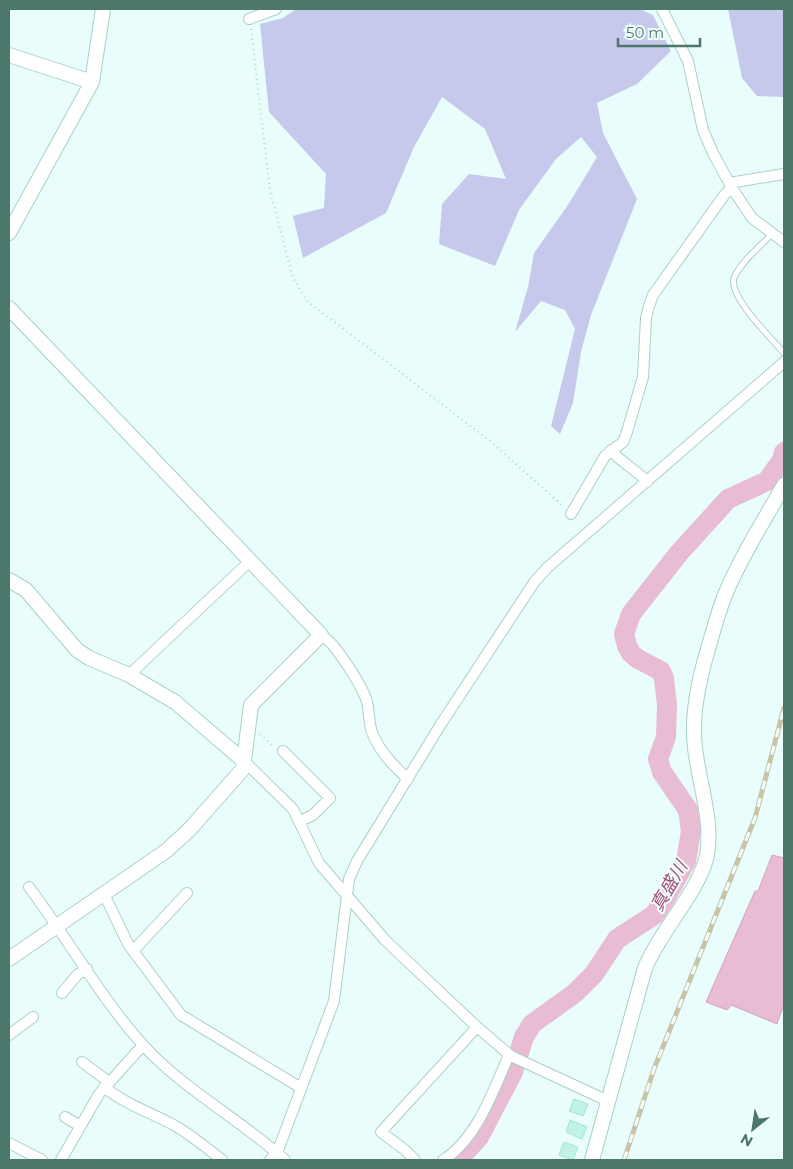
<svg xmlns="http://www.w3.org/2000/svg" width="793" height="1169" font-family="Montserrat,'Noto Sans JP',sans-serif">
<rect width="100%" height="100%" fill="#e9fdfc"/>
<path fill="#c6c9ec" d="M296,9H640L653,15L671,51L637,84L597,103L603,133L637,199L591,315L581,352L573,403L560,434L551,426L575,329L565,310L541,301L515,332L528,287L534,253L568,205L597,157L581,137L556,159L519,210L495,266L439,244L442,204L469,174L506,179L485,129L442,97L414,147L386,213L303,258L293,216L324,208L326,174L269,112L260,24L283,18Z
M728,9H784V97L757,96L742,78Z"/>
<path fill="#e8bcd3" stroke="#daa2be" d="M772,855L784,858V1004L777,1024L731,1005L727,1010L706,1002L755,891H758Z"/>
<g fill="none" stroke-linecap="round" stroke-linejoin="round">
<path stroke="#e8bcd3" stroke-width="20" d="M458,1160L479,1137L513,1072L524,1037L532,1024L575,993L594,974L617,939L654,915L665,899L686,861L691,831L688,810L662,772L658,759L666,737L667,705L664,678L661,671L638,659L631,653L627,646L624,634L631,614L679,553L728,499L767,481L782,460L784,452"/>
</g>
<path fill="#c0f3e5" stroke="#a0e6d2" d="M574,1099L588,1104L583,1116L569,1111Z
M570,1120L587,1127L582,1139L566,1132Z
M564,1142L578,1147L573,1160L559,1155Z"/>
<g fill="none" stroke-linecap="round" stroke-linejoin="round">
<defs>
<path id="lane" d="M772,234C761,245 739,264 734,278C728,296 772,339 784,353"/>
<path id="street" d="M662,9L688,61L703,130L713,153L732,188L752,218L784,242
M249,19L276,9
M729,183L784,174
M611,450C621,463 636,469 647,482
M571,514L605,456L623,442L626,435L643,377L646,318L649,306L653,295L725,194L732,188
M321,635C334,641 363,687 367,702C370,714 368,726 374,737C382,754 394,766 408,779
M129,675L250,561
M283,751L330,798L313,815L300,821
M244,761L293,809L319,863L385,940L477,1027L511,1056L608,1101
M29,887C68,939 100,997 143,1045C184,1090 240,1119 285,1160
M104,894L128,944L181,1015L301,1088
M133,951L187,893
M62,993L78,974L87,969
M9,1035L33,1017
M82,1062L109,1082
M104,1087C125,1104 149,1112 172,1124C190,1134 206,1147 222,1160
M65,1117L80,1126
M9,1143L42,1160
M61,1160L99,1094L143,1045
M270,1160L277,1153L334,1001L349,879L357,861L441,724L535,581L548,567L784,362
M415,1160L405,1150L381,1132L477,1027
M443,1160C477,1139 493,1091 509,1055"/>
<path id="secondary" d="M9,55L92,82
M9,233L92,82L103,9
M9,308L321,635L251,705L243,769L189,830L166,851L9,959
M9,580L26,590L77,650L89,658L129,675L175,702L244,761
M592,1160L645,968C660,931 700,890 707,855C714,816 695,774 694,735C693,709 699,681 706,656C712,636 717,615 725,595C741,556 764,521 784,485"/>
</defs>
<use href="#lane" stroke="#adcfc8" stroke-width="7"/>
<use href="#street" stroke="#adcfc8" stroke-width="12"/>
<use href="#secondary" stroke="#a9d0c8" stroke-width="16"/>
<path stroke="#a2d9c9" stroke-width="2" stroke-dasharray="1 4" stroke-linecap="butt" d="M251,29L270,191L293,278L307,301L490,441L563,506
M260,734L273,746"/>
<use href="#lane" stroke="#fff" stroke-width="5"/>
<use href="#street" stroke="#fff" stroke-width="10"/>
<use href="#secondary" stroke="#fff" stroke-width="14"/>
<defs>
<path id="rail" d="M624,1160L654,1069L755,818L784,708"/>
</defs>
<use href="#rail" stroke="#c8c4a5" stroke-width="5"/>
<use href="#rail" stroke="#f0fffe" stroke-width="3" stroke-dasharray="9" stroke-linecap="butt"/>
</g>
<g text-anchor="middle" dominant-baseline="central" stroke-width="4" stroke-linejoin="round" paint-order="stroke">
<g font-size="18" font-style="italic" fill="#a24d77" stroke="#f0fffe">
<text transform="translate(669 886) rotate(-60)">真盛川</text>
</g>
</g>
<rect width="793" height="1169" fill="none" stroke="#4b786a" stroke-width="20"/>
<g transform="translate(753 1129) rotate(210)" stroke="#f0fffe" stroke-width="4" paint-order="stroke">
<path d="M0-4L9 19L0 12L-9 19Z" fill="#4b786a"/>
<text y="-8" font-size="14" font-weight="bold" text-anchor="middle" fill="#4b786a">N</text>
</g>
<path d="M618 38v8h82v-8" fill="none" stroke="#4b786a" stroke-width="2.5"/>
<text x="626" y="38" font-size="15" fill="#4b786a" stroke="#f0fffe" stroke-width="4" paint-order="stroke">50 m</text>
</svg>
